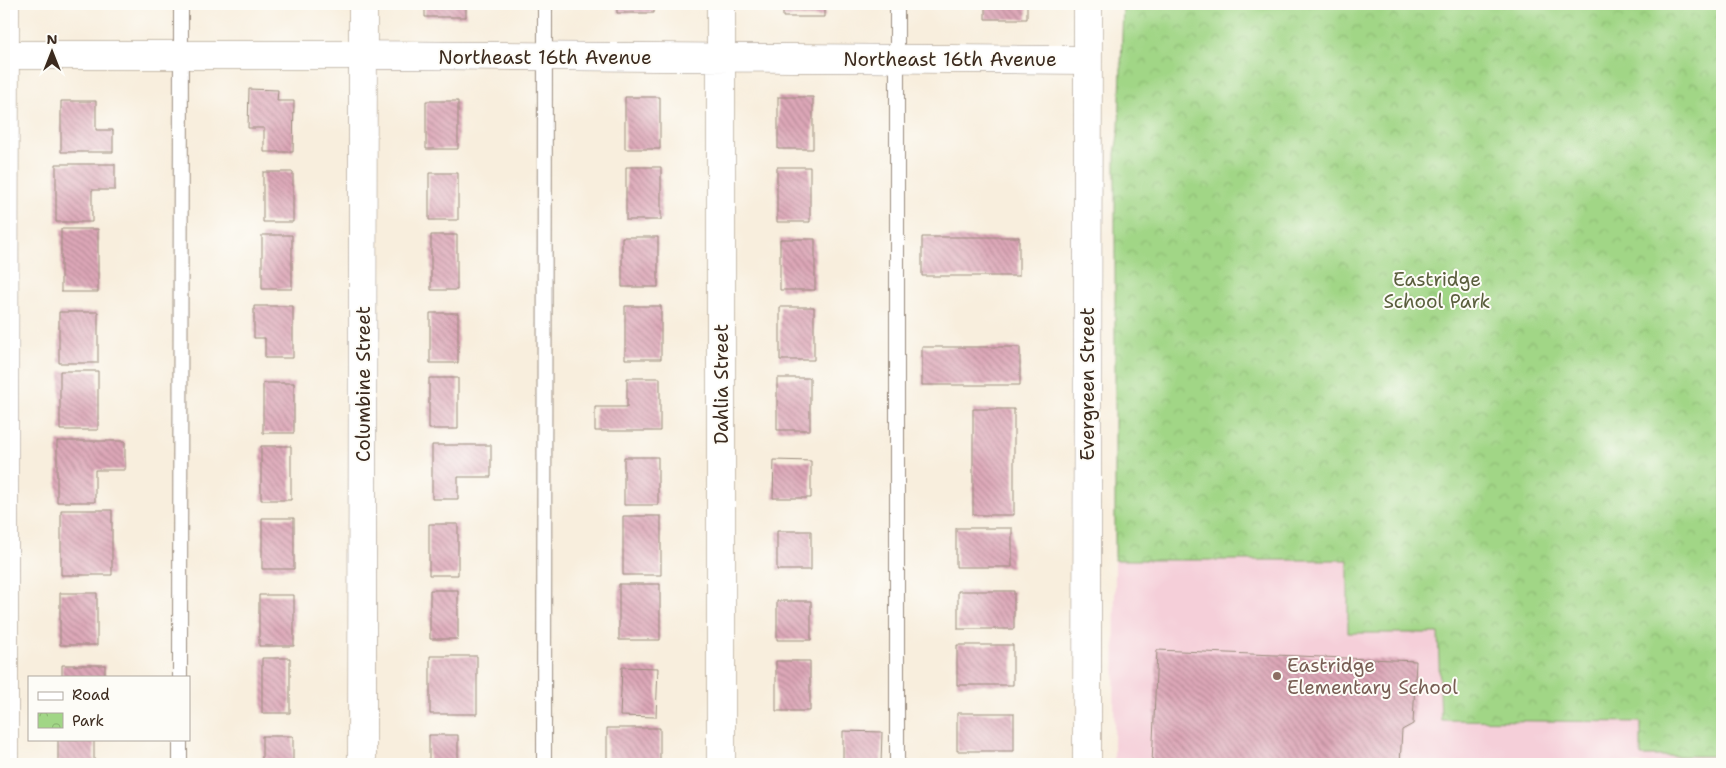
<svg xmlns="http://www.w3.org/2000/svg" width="1726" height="768" font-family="'Shantell Sans',sans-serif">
<defs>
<pattern id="park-crowns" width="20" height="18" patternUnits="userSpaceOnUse" patternTransform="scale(1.25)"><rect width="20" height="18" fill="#a1d686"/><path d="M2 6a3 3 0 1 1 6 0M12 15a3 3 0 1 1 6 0" fill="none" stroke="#8cb873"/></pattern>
<pattern id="building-back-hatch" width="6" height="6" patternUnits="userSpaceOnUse" patternTransform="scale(1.25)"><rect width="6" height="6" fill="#dda7b8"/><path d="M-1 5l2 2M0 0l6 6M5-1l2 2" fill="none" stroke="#b48895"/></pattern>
</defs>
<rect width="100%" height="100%" fill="#fdfcf7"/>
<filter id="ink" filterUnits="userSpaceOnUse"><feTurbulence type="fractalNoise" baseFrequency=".02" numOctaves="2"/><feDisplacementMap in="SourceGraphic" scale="10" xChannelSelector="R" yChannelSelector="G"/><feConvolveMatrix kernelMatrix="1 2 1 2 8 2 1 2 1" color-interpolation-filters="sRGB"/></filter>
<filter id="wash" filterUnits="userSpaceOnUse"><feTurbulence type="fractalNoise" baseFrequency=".0096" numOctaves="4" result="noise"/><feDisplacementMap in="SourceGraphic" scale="20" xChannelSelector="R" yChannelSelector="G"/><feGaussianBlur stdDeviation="1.12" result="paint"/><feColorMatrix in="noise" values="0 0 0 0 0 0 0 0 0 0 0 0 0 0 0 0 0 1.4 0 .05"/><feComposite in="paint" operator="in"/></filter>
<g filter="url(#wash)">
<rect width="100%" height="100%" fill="#f8eedd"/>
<path fill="#f5cfd9" d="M1115,560H1348V633H1438L1441,720L1641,722L1642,756H1722V764H1114Z"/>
<path fill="url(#park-crowns)" stroke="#6e8052" d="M1123,4H1722V756H1641V722L1441,720L1438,633H1348V560H1115V154L1119,129Z"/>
<g id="blocks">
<path fill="url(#building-back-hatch)" d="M425,4H466V17H425Z
M617,4H654V13H617Z
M783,4H825V17H783Z
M985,4H1027V19H985Z
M249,89L278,90L277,101H294L293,152H264V128H248Z
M625,97H660V149H625Z
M778,97H813V149H778Z
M61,101H96V130H113V152H61Z
M426,101H458V149H426Z
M56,164H115V190H92V222H56Z
M626,167H661V220H626Z
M777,167H810V222H777Z
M263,172H293V222H263Z
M429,173H458V220H429Z
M61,229H98V292H61Z
M262,235H292V289H262Z
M431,235H457V290H431Z
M622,237H658V287H622Z
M922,237H1019V276H922Z
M780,239H815V290H780Z
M254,306H293V358H265V338H254Z
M625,306H661V359H625Z
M780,307H814V360H780Z
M59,312H98V363H59Z
M430,313H458V363H430Z
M922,347H1020V385H922Z
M60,371H98V430H60Z
M429,378H458V429H429Z
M627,378H660V431H595V407H627Z
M777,378H810V430H777Z
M263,383H294V433H263Z
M973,409H1014V515H973Z
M57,441H125V470H95V502H57Z
M432,445H491V477H458V499H432Z
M261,446H291V500H261Z
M624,457H658V505H624Z
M774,460L811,461V498H773Z
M61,510H112V575H61Z
M623,516H661V575H623Z
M262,518H294V569H262Z
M429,524H458V575H429Z
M956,528H1012V567H956Z
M777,531H811V570H777Z
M619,584H660V640H619Z
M430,590H458V639H430Z
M958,591H1014V629H958Z
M60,593H97V645H60Z
M259,595H294V646H259Z
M777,601H811V640H777Z
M957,645H1013V685H957Z
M1157,650L1416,661L1413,724L1402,730L1400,764H1152Z
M430,656H477V714H430Z
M262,658H290V713H262Z
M776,661H810V711H776Z
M62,665H105V677H62Z
M622,667L658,668L656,717L620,716Z
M957,713H1014V751H957Z
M607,728H660V764H607Z
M843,731L882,732L881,764H843Z
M429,735H458V764H429Z
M262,736H293V764H262Z
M58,739H94V764H58Z"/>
</g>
</g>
<g filter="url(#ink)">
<use href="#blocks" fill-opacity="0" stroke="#9a8c7e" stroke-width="1"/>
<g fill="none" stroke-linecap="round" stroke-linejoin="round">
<defs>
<path id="lane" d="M180,677L181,4
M180,764V739
M544,764L545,4
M897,764V4"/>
<path id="street" d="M721,4V764
M4,55H363L1087,60
M4,764L5,4
M362,764L363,4"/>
<path id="secondary" d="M1087,764L1088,4"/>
</defs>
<use href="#lane" stroke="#9a8c7e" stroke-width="16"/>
<use href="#street" stroke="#9a8c7e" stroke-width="29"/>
<use href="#secondary" stroke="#9a8c7e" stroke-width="29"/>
<use href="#lane" stroke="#fff" stroke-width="14"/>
<use href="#street" stroke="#fff" stroke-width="28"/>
<use href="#secondary" stroke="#fff" stroke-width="28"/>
</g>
</g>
<circle fill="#8d6e63" stroke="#fdfcf7" stroke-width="2" cx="1277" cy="676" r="5"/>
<g text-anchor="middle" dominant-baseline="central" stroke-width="4" stroke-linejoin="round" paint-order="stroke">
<g font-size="19" fill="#3b2a1e" stroke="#fdfcf7">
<text x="545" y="57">Northeast 16th Avenue</text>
<text x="950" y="59">Northeast 16th Avenue</text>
<text transform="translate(363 384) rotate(-90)">Columbine Street</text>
<text transform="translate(721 384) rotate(-90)">Dahlia Street</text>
<text transform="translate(1087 384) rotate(-90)">Evergreen Street</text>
</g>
<g font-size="19" fill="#5a5e3d" stroke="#fdfcf7">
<text x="1437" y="279">Eastridge<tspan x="1437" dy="22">School Park</tspan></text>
</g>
<g font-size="19" fill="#785e54" stroke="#fdfcf7" text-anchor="start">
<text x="1287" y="665">Eastridge<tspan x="1287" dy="22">Elementary School</tspan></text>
</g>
</g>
<rect width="1726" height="768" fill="none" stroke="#fdfcf7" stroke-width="20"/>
<rect x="28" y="676" width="162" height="65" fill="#fdfcf7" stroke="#afa8a0"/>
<rect x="38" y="692" width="25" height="8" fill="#ffffff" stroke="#afa8a0"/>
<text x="72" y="700" font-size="15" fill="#3b2a1e">Road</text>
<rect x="38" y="713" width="25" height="15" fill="url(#park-crowns)" stroke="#afa8a0"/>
<text x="72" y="726" font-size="15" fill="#3b2a1e">Park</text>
<g transform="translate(52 52)" stroke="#fdfcf7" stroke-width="4" paint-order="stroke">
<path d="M0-4L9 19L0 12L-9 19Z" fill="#3b2a1e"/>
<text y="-8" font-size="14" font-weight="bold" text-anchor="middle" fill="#3b2a1e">N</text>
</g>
</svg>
